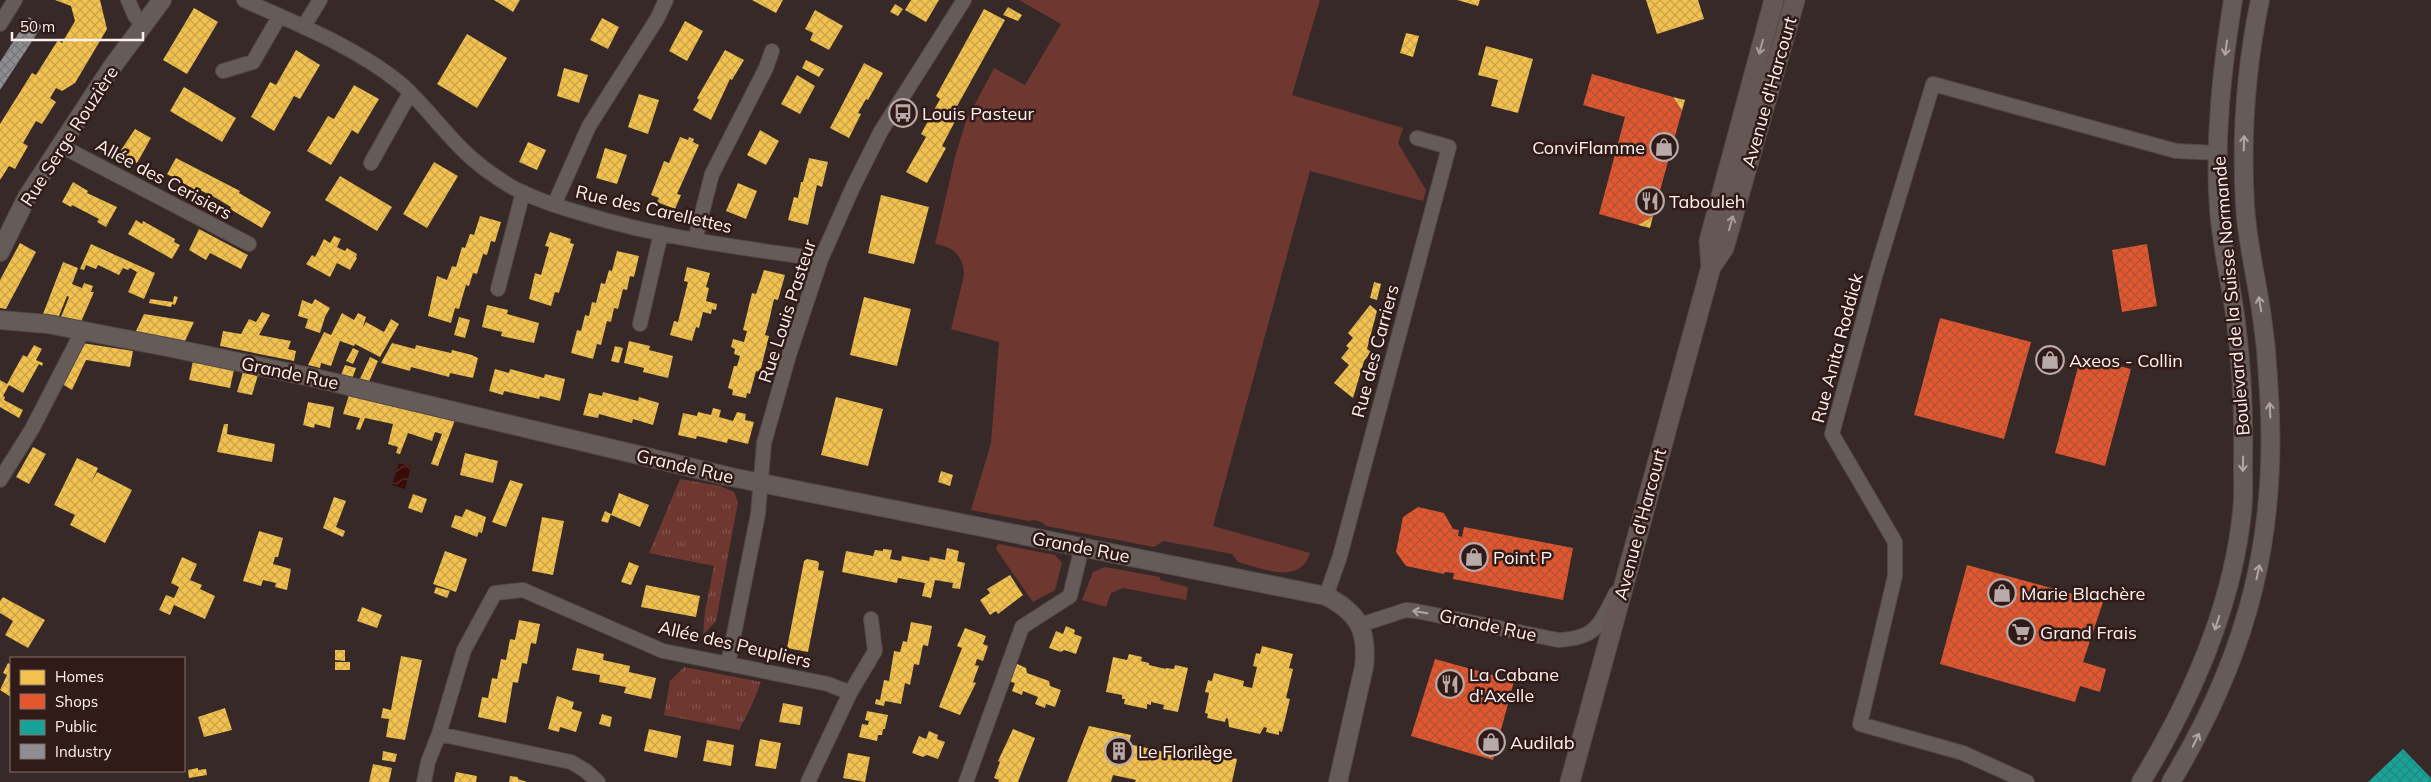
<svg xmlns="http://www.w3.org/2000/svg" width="2431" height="782" font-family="Mulish,sans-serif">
<defs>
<pattern id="park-tufts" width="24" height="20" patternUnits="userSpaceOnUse" patternTransform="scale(1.25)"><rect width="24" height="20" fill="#6e3831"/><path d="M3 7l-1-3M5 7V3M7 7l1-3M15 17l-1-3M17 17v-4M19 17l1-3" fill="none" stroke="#84554f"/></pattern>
<pattern id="water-waves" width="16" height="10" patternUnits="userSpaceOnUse" patternTransform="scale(1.25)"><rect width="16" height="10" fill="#380b08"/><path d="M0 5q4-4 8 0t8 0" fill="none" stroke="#562f2c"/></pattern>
<pattern id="homes-cross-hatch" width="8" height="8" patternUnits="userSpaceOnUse" patternTransform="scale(1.25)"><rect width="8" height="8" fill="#f2c14e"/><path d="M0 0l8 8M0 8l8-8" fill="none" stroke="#c8a34c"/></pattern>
<pattern id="shops-cross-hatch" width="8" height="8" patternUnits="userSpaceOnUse" patternTransform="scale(1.25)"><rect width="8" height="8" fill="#e4572e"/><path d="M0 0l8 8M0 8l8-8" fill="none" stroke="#af5237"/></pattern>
<pattern id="public-cross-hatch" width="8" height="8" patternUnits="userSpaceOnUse" patternTransform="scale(1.25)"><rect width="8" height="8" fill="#17a398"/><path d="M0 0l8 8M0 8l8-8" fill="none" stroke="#278880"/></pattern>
<pattern id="industry-cross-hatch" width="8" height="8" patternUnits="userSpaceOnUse" patternTransform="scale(1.25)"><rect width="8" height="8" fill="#8d8d92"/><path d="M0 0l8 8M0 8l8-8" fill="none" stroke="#767578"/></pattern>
</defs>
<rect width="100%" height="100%" fill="#362927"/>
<path fill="#6e3831" d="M1019,0H1320L1292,95L1403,128L1398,143L1426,190L1423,201L1310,171L1213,526L1310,553C1300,586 1262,568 1238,562L1232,554L1163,541L1154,547L1046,526C1042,521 1034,519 1029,521L971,510L991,443L999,342L951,329L964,275C964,257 953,246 935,244L956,153L966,121L994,68L1025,85L1061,24Z
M998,544L1055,555L1062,563L1055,590L1033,602L996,549Z
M1105,567L1160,577V580L1188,587L1186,600L1123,588L1111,593L1106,607L1082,600L1093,572Z"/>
<path fill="url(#park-tufts)" d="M680,479L720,486L734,492L738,502L716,621L703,635L705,611L714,566L649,553Z
M684,667L761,682L751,707L739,730L664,715L670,681Z"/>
<path fill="url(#water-waves)" d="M399,463L411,467L405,489L392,485Z"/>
<path fill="url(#homes-cross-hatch)" d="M55,0H100L107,29L75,83L62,91L56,88L50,98L56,102L42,124L36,121L23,143L28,146L15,169L9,166L0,180V124L32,73L36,75L58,40L62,43L75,21L71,6Z
M494,0H520L513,12Z
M752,0H783L776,13Z
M911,0H939L926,22L905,10Z
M1457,0H1480L1478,6Z
M1646,0H1698L1704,19L1657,34Z
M895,4L903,9L898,16L890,12Z
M1008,7L1022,15L1018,21L1003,15Z
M194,8L218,22L187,74L163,60Z
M984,9L1005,20L956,108L961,110L942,146L946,148L927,183L906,172L926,137L921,134L940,99L936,96Z
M815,10L843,26L829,50L810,40L813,33L805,29Z
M602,18L619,27L608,49L590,40Z
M685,21L703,31L687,61L669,51Z
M1406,33L1419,36L1413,57L1400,53Z
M467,34L507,58L477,108L437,84Z
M1486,46L1533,59L1518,113L1491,106L1498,80L1478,75Z
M296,50L320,65L300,99L294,96L274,131L251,117L270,82L276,85Z
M725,50L744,60L732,80L730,79L711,120L693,110L699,100L697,98Z
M806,60L824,69L819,77L802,68Z
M864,63L883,73L868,100L866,99L858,113L861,114L849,138L830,128Z
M564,68L588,75L579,103L557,96Z
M797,75L815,86L800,114L781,104Z
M354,85L379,99L358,134L352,130L331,165L307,151L328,116L334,119Z
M184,87L236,118L222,142L170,111Z
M639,94L659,100L648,134L628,127Z
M1673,97L1685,100L1682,111Z
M135,129L151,138L137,163L119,153Z
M760,130L779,141L766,165L747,155Z
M680,137L688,140L689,137L694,139L693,142L699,145L677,194L681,195L675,209L657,202L659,198L651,195L664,161L669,163Z
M528,142L546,150L537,170L519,162Z
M605,148L627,155L617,184L596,178Z
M176,158L240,191L239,193L271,212L262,228L230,209L231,207L216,198L200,190L199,192L167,174Z
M809,158L828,162L822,187L817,185L808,225L788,220L794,197L798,198L801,182H803Z
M434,162L458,176L427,228L403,214Z
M340,176L392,207L377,231L325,200Z
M73,182L88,191L87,193L117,207L106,227L97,222L99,219L72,205L71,207L62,202Z
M738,183L757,191L746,219L726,211Z
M881,195L929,207L914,264L868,253Z
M480,216L501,222L495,242L491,241L487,255L483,254L477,274L473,273L469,286L466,285L459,309L455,308L451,323L428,316L437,276L447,280L452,266L456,267L462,247L465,248L470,234L474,235Z
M1653,216L1650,228L1638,225Z
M136,220L142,224L143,221L175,239L174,242L180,245L172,259L128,234Z
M199,229L248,255L241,269L210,253L206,260L189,250Z
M550,232L571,239L570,243L574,244L559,293L555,292L551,306L529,299L535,273L541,275L549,247L545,246Z
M334,236L341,239L337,247L345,251L347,248L357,254L356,257L357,258L350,270L337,263L330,277L306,264L312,255L315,257L324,239L330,243Z
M20,243L36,252L6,309L0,308V280Z
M91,244L155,273L144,299L128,292L137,272L130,268L128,270L123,268L119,275L98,265L96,269L86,265L84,270L80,269Z
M617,251L639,256L634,277L630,276L627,290L623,289L618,309L614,308L611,322L607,321L601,345L597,344L593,359L571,353L577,330L581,331L585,315L589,316L592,302L596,303L601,283L605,284L609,270L612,271Z
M63,262L78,268L72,284L82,288L84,283L93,286L91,292H94L81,322L61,317L69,297L67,296L59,316L43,314Z
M687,267L710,273L706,287L709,288L706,301L717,304L716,310L712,309L711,314L703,312L699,328L696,327L692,341L670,335L674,321L678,322L688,282L684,281Z
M764,270L785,275L778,300L774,299L769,321L765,335L769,336L760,372L756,371L750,394L747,393L746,398L732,395L733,390L728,388L734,366H737L740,356L734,354L735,349L731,347L733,339L744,342L747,331L743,330L752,293L756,294Z
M1374,282L1381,284L1377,300L1370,298Z
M174,296L178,297L175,305L172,304L171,307L149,303L150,299L173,302Z
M864,297L911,309L897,366L850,355Z
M315,299L330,308L325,317L320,333L305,328L308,319L298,316L302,300L312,304Z
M487,305L508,310L507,314L539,323L534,343L501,336L502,332L482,327Z
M1370,305L1377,311L1367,349L1371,352L1364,361L1353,398L1334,383L1349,365L1341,358L1349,348L1346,346L1353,338L1348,333Z
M262,312L270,315L259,335L291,341L288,349L296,351L294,361L220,346L223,331L241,334L249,319L256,322Z
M342,313L354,320L358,313L366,317L363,327L366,322L384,332L391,319L399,324L380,357L355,344L354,346L340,341L331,366L321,363L320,368L308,365L324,332L331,335Z
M144,314L194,322L185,341L135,333Z
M459,317L470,320L465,338L454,335Z
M629,341L650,346L649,350L673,356L668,378L643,372L644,368L624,363Z
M82,343L133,351L130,367L86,360L72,390L62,384Z
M392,343L415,349L416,345L451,353L452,350L472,355L478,358L473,378L450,373L449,377L411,367L410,371L381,363Z
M34,345L42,349L36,360L43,363L42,366L39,364L23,393L9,385L3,396L5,397L4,400L23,410L19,418L0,407V380L7,384L23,355L27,357Z
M615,346L623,348L619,363L611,361Z
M353,348L359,351L353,364L346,361Z
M370,357L378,361L368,384L359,381Z
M193,361L234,370L230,388L189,380Z
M345,365L356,368L352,379L341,375Z
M495,369L509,373L510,369L544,378L545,374L565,379L560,401L540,396L539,399L504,391L503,395L489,391Z
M243,372L258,375L252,395L237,392Z
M603,392L638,401L639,397L659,403L653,425L633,419L632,423L599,414L598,418L583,415L589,393L602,396Z
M349,395L455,420L438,466L431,464L442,434L435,432L432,441L408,433L400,454L396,453L398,447L388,444L393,424L365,418L360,430L356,429L360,418L343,414Z
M836,397L883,409L868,466L821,455Z
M308,402L334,407L330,428L315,424L314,428L303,425Z
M713,408L721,410L719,417L733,421L737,412L746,414L745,420L754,422L748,444L728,439L727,443L697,436L696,439L678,435L683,413L697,416L698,412L711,415Z
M224,424H228L227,434L275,444L272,462L217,452Z
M33,447L46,454L29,484L16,477Z
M465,453L498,461L493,483L460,475Z
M77,458L98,468L91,483L97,472L132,490L105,543L70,525L75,515L54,505Z
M941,471L953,475L950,486L938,482Z
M510,480L523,484L506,527L492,522Z
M619,493L649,505L640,527L611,515Z
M413,494L427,499L422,513L408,508Z
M334,497L346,501L336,527L345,531L343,537L323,528Z
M466,509L486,517L482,533L479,532L477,537L451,527L455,515L462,517Z
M605,511L611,514L608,523L601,521Z
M542,517L564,521L553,575L532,571Z
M259,531L283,538L278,557H275L273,564L291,569L287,590L275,587L276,583L263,580L261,586L243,581Z
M947,548L959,551L957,561L965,563L960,589L952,588L953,583L935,580L931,598L922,596L925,583L898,578L897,583L842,572L846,551L873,556L875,550L883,551V549L892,550L890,559L901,561L902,556L929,561L930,557L945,560Z
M445,551L467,559L456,592L433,584Z
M182,557L197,564L190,580L202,585L200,589L215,596L205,619L174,605L170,615L159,610L166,595L174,598L179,587L171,583Z
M807,559L817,561L819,563L818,570L824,571L808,652L787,648L804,561Z
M629,562L639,566L631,585L621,582Z
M1010,575L1023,595L998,614L996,611L990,615L980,600L990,593L987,589Z
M646,585L700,596L696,617L641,607Z
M436,587L450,591L447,598L434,593Z
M3,597L45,620L28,648L5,635L13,621L0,613V601Z
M362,607L382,615L377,628L357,621Z
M519,620L540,624L536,644L531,643L527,664L522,663L518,683L513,682L506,723L478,717L482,697L488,698L492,678L497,679L501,659L506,660L510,639L515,640Z
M911,622L932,626L928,646L923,645L919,665L914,664L910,685L905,683L901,704L885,701L884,706L875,704L876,699L880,700L884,680L889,681L894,651L900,652L903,641L907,642Z
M1066,626L1075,630L1074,634L1082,637L1076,654L1064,650L1061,652L1049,648L1056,631L1063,634Z
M965,628L986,636L983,644L988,646L983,661L977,659L975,665L979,666L973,682L976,683L960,715L939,707L962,648L957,646Z
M1262,646L1293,654L1289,668L1293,669L1286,698L1290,699L1282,732L1279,731V735L1266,732L1267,728L1264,727L1260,734L1229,727L1228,719L1226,718L1225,722L1207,718L1208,714L1205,713L1209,693L1205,692L1208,680L1212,681L1214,673L1244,681L1243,686L1252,688L1257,667L1253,666L1256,653L1260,654Z
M577,648L604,654L603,660L630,666L629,672L656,678L651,699L624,693L626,687L599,682L600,675L572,670Z
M335,650H345V661L335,660Z
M1129,654L1142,657L1141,661L1149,663V665L1166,669V668L1174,669L1175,665L1188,668L1178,712L1163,709L1164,705L1151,702V705L1147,704V709L1124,704L1125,699H1122V695L1106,692L1113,657L1127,660Z
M401,656L422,660L405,740L386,737L389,719L381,718L383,708L391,710Z
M335,662H350V670H335Z
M8,663L11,665V697L0,690L7,675L3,673Z
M1015,663L1026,668L1027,673L1049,681L1050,686L1061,690L1055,707L1046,704L1045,708L1035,704L1038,697L1023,691L1022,695L1012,691L1015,683L1008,681Z
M557,696L574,702L572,709L582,712L576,732L560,727L559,732L548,729Z
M783,703L803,707L800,725L779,722Z
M225,708L232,730L204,737L198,717Z
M867,711L888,715L885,729H883L882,735H878L877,741L859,737L862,724L868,725L869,721L865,720Z
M602,714L612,717L610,727L599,724Z
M1089,726L1131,735L1129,744L1178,755L1180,747L1237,759L1232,782H1135L1136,780L1113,775L1111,782H1067Z
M649,729L681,736L677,758L644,751Z
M1013,729L1035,738L1018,782H998L999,780L994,778L1000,762L998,761Z
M929,731L938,735L937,739L945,742L938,759L927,755L923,757L912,753L919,736L926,739Z
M760,739L781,743L776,769L755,766Z
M707,740L734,745L731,766L703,761Z
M383,751L397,754L395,762L382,760Z
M848,753L870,757L865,782L843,778Z
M373,764L392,768L389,782H369Z
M198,768V770L206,769L207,775L189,778L188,770Z
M456,772L477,776L476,782H454Z
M510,776L518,777V779L527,782H509Z"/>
<path fill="url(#shops-cross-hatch)" d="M1592,74L1673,97L1682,111L1653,216L1638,225L1599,214L1625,117L1583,105Z
M2147,244L2157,306L2122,312L2112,250Z
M1940,318L2031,342L2004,439L1914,415Z
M2081,356L2131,369L2105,466L2055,453Z
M1418,507L1444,513L1453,529L1459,530L1458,536L1462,537L1464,527L1573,548L1563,600L1453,579L1454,573L1445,572L1444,574L1406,566L1396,552L1403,517Z
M1967,565L2103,602L2083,662L2106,669L2100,692L2080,686L2075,702L1940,664Z
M1435,659L1514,681L1493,760L1411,736Z"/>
<path fill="url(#public-cross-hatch)" d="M2403,749L2431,778V782H2368Z"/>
<path fill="url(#industry-cross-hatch)" d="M29,17L42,26L0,90V62Z"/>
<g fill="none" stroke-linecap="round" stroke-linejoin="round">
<defs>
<path id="minor" d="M128,0L135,16L143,24
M244,0C297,24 354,46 400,83C424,104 442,130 465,152C478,165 494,176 510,186C533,199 559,207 584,214C661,238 742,248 821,259
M0,24L15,0
M304,26L320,0
M223,71L253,62L279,17
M61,146L249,244
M371,163L410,93
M554,205L589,126L657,19L666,0
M695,240L712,174L766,68L772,51
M498,289L523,192
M640,324L661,233
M0,480L32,429L83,330
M1326,596L1340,556L1449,147L1417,138
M1360,625L1406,610L1416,611L1558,640C1597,638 1599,625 1616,593
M728,664L758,514L764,443L789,355L821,259L853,187L881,131L964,0
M439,734L571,762L586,771L598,782
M424,782L428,762L439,734L464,650L495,593L523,590L663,651L828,684L850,693
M808,782L850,693L875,651L871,619
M966,782L1022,627L1070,596L1082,547
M2027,782L1963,753L1860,724L1895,576V542L1832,434L1876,273L1933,84L2176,151L2218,153"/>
<path id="tertiary" d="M0,252L27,197L112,67L162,0
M0,320L48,324L172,348L315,378L731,477L1326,596C1359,613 1368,631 1364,667L1338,782
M2141,782C2191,700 2232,609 2242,512C2244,496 2243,479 2243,463C2244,416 2242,369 2236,322C2231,284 2222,248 2219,210C2214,139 2222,69 2233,0
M2171,782C2250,651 2280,530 2268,377C2267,357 2265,337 2262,317C2257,280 2247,243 2245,205C2241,137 2246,67 2260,0"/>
<path id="secondary" d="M1711,267L1709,241L1774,0
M1570,782L1711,267L1724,248L1795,0"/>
</defs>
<use href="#minor" stroke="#524745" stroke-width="16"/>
<use href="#tertiary" stroke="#524745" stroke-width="20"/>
<use href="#secondary" stroke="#524745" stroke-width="21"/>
<use href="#minor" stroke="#655c5a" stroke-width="14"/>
<use href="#tertiary" stroke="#655c5a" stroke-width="18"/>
<use href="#secondary" stroke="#645755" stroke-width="19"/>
</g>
<defs><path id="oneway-shaft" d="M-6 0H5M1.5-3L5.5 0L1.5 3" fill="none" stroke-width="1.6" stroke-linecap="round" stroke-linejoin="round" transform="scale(1.25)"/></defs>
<g stroke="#a99c99">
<use href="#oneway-shaft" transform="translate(1761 47) rotate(105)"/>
<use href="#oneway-shaft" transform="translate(1731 223) rotate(-74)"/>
</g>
<g stroke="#b1a6a4">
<use href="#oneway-shaft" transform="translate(2226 48) rotate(98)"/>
<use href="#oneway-shaft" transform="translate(2244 143) rotate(-88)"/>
<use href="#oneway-shaft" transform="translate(2260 304) rotate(-100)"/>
<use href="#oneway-shaft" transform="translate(2270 410) rotate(-93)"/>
<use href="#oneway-shaft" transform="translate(2243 464) rotate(91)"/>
<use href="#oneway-shaft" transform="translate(2258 572) rotate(-78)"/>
<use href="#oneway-shaft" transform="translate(1420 612) rotate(-171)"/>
<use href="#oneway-shaft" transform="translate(2217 623) rotate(108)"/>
<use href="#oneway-shaft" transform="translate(2196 740) rotate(-64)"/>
</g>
<defs>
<symbol id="bus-ring" viewBox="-11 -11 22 22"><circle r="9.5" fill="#311b18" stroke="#b7aaa8" stroke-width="1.5"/><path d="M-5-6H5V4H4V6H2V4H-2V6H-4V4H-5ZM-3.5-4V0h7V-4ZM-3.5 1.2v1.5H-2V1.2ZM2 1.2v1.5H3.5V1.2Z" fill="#b7aaa8"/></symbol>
<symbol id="shop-ring" viewBox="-11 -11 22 22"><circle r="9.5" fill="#311b18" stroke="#b7aaa8" stroke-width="1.5"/><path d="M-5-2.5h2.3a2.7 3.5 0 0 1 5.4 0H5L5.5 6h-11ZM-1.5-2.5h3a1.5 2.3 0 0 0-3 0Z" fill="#b7aaa8"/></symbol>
<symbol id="restaurant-ring" viewBox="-11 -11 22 22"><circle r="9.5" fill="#311b18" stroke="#b7aaa8" stroke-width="1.5"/><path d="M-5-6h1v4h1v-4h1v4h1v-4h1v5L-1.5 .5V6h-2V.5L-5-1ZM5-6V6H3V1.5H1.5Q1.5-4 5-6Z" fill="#b7aaa8"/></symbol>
<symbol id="supermarket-ring" viewBox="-11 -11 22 22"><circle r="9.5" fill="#311b18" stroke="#b7aaa8" stroke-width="1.5"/><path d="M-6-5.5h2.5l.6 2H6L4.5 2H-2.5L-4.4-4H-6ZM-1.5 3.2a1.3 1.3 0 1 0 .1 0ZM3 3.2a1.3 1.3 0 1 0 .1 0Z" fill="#b7aaa8"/></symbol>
<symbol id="building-ring" viewBox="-11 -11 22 22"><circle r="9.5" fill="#311b18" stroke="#b7aaa8" stroke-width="1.5"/><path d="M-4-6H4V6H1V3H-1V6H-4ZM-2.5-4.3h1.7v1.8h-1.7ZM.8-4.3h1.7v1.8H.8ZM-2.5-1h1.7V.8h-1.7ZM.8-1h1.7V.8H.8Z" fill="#b7aaa8"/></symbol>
</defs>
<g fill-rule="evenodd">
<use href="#bus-ring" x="887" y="97" width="32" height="32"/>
<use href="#shop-ring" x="1648" y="131" width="32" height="32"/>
<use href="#restaurant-ring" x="1634" y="185" width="32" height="32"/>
<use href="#shop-ring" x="2034" y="344" width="32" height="32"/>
<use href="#shop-ring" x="1458" y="541" width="32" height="32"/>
<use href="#shop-ring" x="1986" y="577" width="32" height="32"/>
<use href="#supermarket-ring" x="2005" y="616" width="32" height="32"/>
<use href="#restaurant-ring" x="1434" y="668" width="32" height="32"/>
<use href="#shop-ring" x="1475" y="726" width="32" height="32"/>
<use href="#building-ring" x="1103" y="735" width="32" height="32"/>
</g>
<g text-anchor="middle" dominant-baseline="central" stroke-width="5" stroke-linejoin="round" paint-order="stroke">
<g font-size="18" fill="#fdf0ed" stroke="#311b18">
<text transform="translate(1769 92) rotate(-74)">Avenue d'Harcourt</text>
<text transform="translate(69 136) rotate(-57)">Rue Serge Rouzière</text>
<text transform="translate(164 179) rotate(28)">Allée des Cerisiers</text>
<text transform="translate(654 209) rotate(13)">Rue des Carellettes</text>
<text transform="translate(2231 296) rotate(-95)">Boulevard de la Suisse Normande</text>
<text transform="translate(787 311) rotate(-72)">Rue Louis Pasteur</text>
<text transform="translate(1837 348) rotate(-75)">Rue Anita Roddick</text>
<text transform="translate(1375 351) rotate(-75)">Rue des Carriers</text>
<text transform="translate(290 373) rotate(12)">Grande Rue</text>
<text transform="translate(685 466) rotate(13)">Grande Rue</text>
<text transform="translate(1640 524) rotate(-75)">Avenue d'Harcourt</text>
<text transform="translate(1081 547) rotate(11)">Grande Rue</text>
<text transform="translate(1488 625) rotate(12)">Grande Rue</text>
<text transform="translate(735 644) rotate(13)">Allée des Peupliers</text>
</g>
<g font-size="18" fill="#fdf0ed" stroke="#311b18" text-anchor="start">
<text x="922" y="113">Louis Pasteur</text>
<text x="1645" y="147" text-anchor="end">ConviFlamme</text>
<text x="1669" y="201">Tabouleh</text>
<text x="2069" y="360">Axeos - Collin</text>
<text x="1493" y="557">Point P</text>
<text x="2021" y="593">Marie Blachère</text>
<text x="2040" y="632">Grand Frais</text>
<text x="1469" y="674">La Cabane<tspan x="1469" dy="21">d'Axelle</tspan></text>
<text x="1510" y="742">Audilab</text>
<text x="1138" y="751">Le Florilège</text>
</g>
</g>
<rect x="10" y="657" width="175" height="115" fill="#311b18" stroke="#83706d"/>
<rect x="20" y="670" width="25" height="15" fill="#f2c14e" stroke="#83706d"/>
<text x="55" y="682" font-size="15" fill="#fdf0ed">Homes</text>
<rect x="20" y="694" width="25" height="15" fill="#e4572e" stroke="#83706d"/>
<text x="55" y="707" font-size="15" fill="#fdf0ed">Shops</text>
<rect x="20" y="720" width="25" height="15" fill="#17a398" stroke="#83706d"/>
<text x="55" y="732" font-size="15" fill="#fdf0ed">Public</text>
<rect x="20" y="744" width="25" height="15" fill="#8d8d92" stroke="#83706d"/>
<text x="55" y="757" font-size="15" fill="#fdf0ed">Industry</text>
<path d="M12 32v8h131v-8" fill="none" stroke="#fdf0ed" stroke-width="2.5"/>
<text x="20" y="32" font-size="15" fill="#fdf0ed" stroke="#311b18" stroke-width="4" paint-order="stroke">50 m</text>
</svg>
